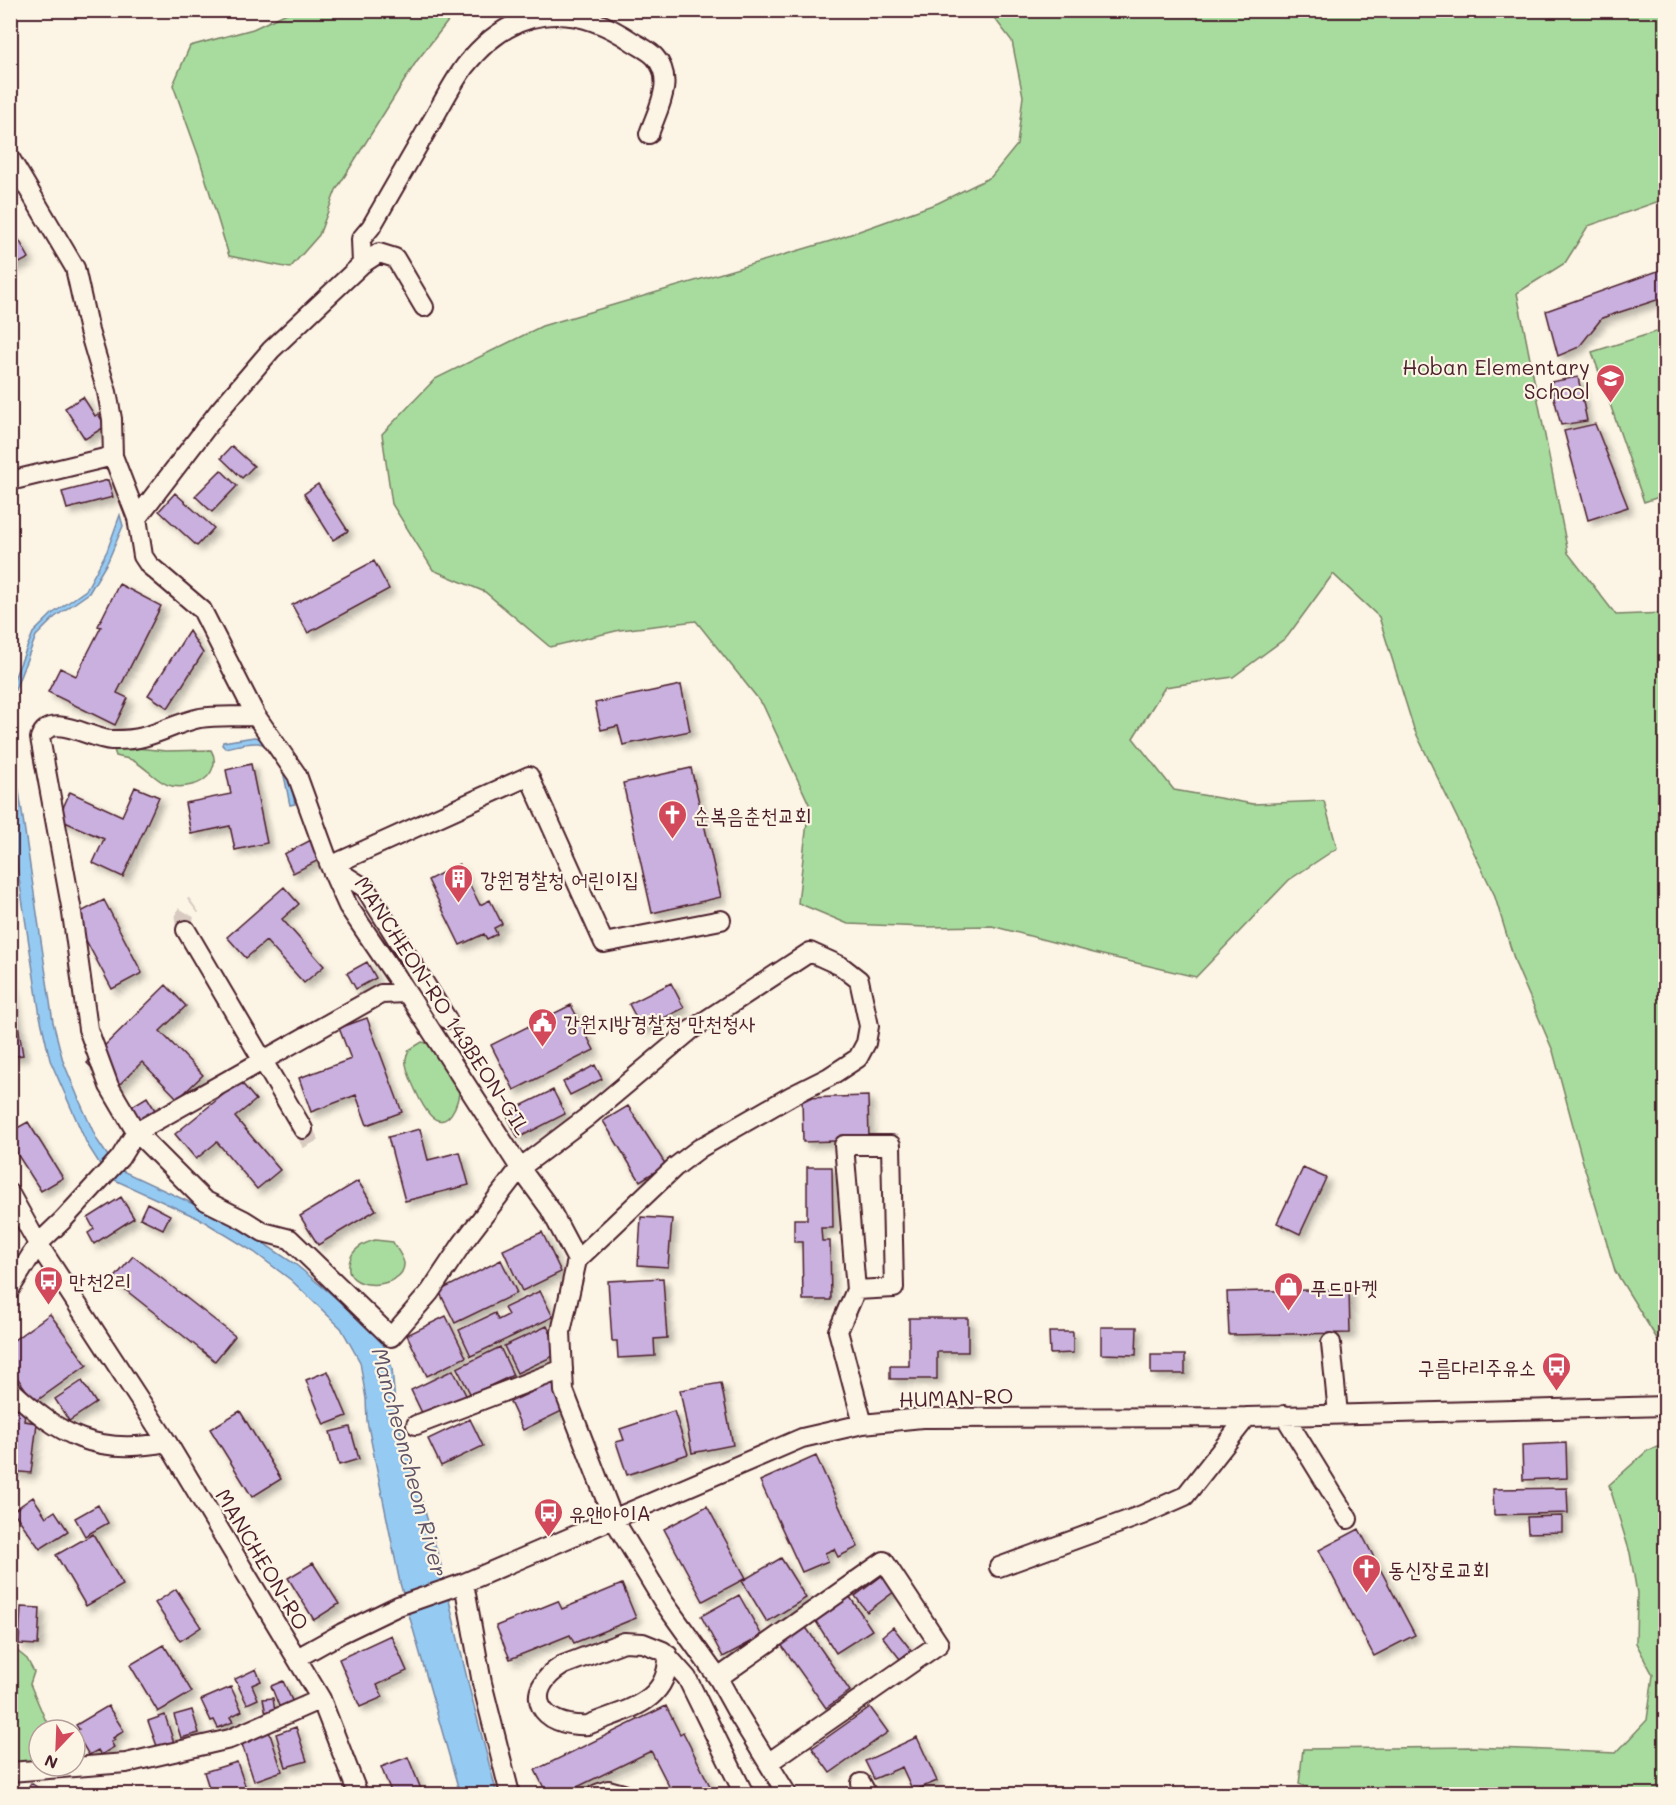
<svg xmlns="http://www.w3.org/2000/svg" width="1676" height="1805" font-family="Mali,'Poor Story',sans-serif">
<defs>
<filter id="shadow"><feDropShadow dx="5" dy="5" stdDeviation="3" flood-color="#0004"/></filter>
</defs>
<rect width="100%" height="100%" fill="#fcf5e5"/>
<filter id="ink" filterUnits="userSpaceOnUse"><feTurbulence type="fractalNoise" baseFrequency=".0167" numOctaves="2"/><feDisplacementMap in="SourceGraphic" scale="12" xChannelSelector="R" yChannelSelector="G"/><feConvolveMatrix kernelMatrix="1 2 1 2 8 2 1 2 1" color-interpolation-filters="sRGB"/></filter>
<g filter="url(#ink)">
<path fill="#a8dc9e" stroke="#797e64" stroke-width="1.5" d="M291,11H456L416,62L336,190L319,235L290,268L229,256L199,157L173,85L190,46L253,29Z
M989,11H1665V199L1588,226L1565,263L1517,293L1568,553L1616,615L1665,613V1344L1659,1342L1615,1271L1582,1159L1553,1051L1516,965L1494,894L1414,729L1379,617L1333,574L1287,637L1233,677L1165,687L1133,738L1174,790L1253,804L1324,801L1337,848L1289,880L1196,977L1094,953L992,926L926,927L848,924L798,903L809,804L763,705L696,621L620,630L550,647L485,592L433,570L392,504L382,434L435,379L542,326L834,240L938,203L991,177L1017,145L1023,96L1012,41Z
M1665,329V495L1644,502L1592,352Z
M117,746L166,751L211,750C216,758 215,765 211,772C207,779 199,784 192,785C162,793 155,773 134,761C129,758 122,758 116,756L114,750Z
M422,1042L430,1044L459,1088C460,1103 447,1133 430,1115C421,1105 408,1076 406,1064C405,1059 407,1054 409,1050Z
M375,1240L393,1242C396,1248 403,1257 404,1263C406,1290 339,1294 350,1260C353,1248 364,1243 375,1240Z
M1665,1444V1794H1329L1299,1784L1303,1749L1473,1747L1616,1753L1647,1720L1653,1675L1636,1643L1637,1593L1630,1553L1609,1485L1647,1451Z
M11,1582L17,1586L16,1650L27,1659L34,1672L30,1684L45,1719L52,1730H39V1761L11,1763Z"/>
<path fill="#95cbf3" stroke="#7786a3" stroke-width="1.5" d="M120,515L123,526L108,561L89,593L55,617L36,636L11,700V686L33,633L52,614L86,590L107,551Z
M10,730L53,1022L63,1061L80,1102L97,1140L116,1168L204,1209L251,1235L295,1264L342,1303L379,1337L386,1350L392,1368L396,1416L440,1561L469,1687L497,1794H460L400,1583L367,1421L366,1399L360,1362L341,1328L291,1280L254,1252L200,1219L108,1177L87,1144L50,1060L40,1016L11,826Z
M254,737L261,738L287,764L295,804L290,805C285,785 284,747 258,743C248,742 235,746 225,748L222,745L223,742Z"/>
<path fill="#cab0df" stroke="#4a1f2b" stroke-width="1.5" filter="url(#shadow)" d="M18,238L29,258L10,268V242Z
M1666,268V297L1602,318L1579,347L1558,356L1546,311Z
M1578,377L1587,421L1561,425L1550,382Z
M83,397L95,416L98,414L106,426L85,439L65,408Z
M1595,424L1628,507L1588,520L1564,431Z
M232,446L254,466L242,478L221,458Z
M221,470L237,486L212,512L195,496Z
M108,480L113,497L67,509L62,492Z
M318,484L348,531L333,540L304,494Z
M175,493L214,528L197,546L159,511Z
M374,561L389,589L308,633L292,605Z
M119,584L161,606L117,693L128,698L115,725L48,692L60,668L76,676L101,627L98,626Z
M189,631L203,653L168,708L148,695Z
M681,685L690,731L623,745L618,726L601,730L595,703Z
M251,764L267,843L235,850L230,826L191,834L185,803L231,794L226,770Z
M691,768L721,897L652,913L623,783Z
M135,787L159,797L123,877L93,863L104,839L58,819L70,792L122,816Z
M311,840L321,859L293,873L284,854Z
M459,864L480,905L490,900L502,924L494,928L497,934L487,939L484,934L460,945L428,880Z
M284,887L299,904L282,919L324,966L304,983L266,941L246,958L227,937Z
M104,900L142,973L112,989L73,916Z
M367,962L376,978L356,989L347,973Z
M10,976L23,1055L10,1057Z
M671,983L684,1008L642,1029L629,1004Z
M166,985L186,1006L160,1031L203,1075L178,1099L142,1062L114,1090L87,1063Z
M571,1005L594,1050L514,1090L491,1045Z
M367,1018L402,1112L367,1125L356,1095L311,1112L299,1078L351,1059L339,1028Z
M595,1065L602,1079L570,1095L563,1082Z
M240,1081L256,1100L235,1117L280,1170L257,1189L217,1142L196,1159L175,1134Z
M553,1090L565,1114L518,1138L506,1113Z
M868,1096L869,1140L803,1142L802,1098Z
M147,1097L158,1115L127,1134L116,1116Z
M628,1106L666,1165L640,1181L603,1121Z
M28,1122L63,1178L41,1191L10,1143V1132Z
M420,1129L428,1160L460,1152L469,1185L405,1201L388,1137Z
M807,1167H832L833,1228H821L822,1241H830L831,1300H803L802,1242H794V1219H807Z
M1303,1168L1326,1178L1300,1234L1277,1223Z
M358,1181L376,1210L318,1245L300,1216Z
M121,1197L134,1218L94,1244L88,1233L94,1229L88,1218Z
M147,1203L170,1215L163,1229L140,1218Z
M641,1217L672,1219L668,1267L638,1265Z
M542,1232L561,1272L522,1291L503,1250Z
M133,1256L235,1336L215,1361L113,1280Z
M501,1260L517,1293L455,1323L439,1291Z
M663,1278L667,1338L654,1339L655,1356L618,1358L617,1341H612L608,1281Z
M1349,1289L1350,1333L1229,1335L1227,1292Z
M540,1291L553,1317L471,1356L459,1330L495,1313L498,1320L508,1315L504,1308Z
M50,1314L87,1365L35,1402L10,1368V1343Z
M446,1316L466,1357L427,1376L407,1335Z
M909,1318H968V1352H937V1379H890V1366H909Z
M547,1326L560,1353L517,1373L504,1346Z
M1101,1327H1137L1136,1355L1101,1354Z
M1049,1332H1073V1353L1050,1354Z
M500,1347L513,1375L471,1395L457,1368Z
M1151,1355H1185V1374H1151Z
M453,1370L467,1397L424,1417L411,1390Z
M328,1371L347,1416L324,1425L306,1380Z
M82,1381L96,1403L69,1421L55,1399Z
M553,1382L566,1409L523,1430L510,1402Z
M721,1383L733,1445L692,1453L680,1390Z
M10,1402L17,1403L16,1410L25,1411L24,1421L37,1423L31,1473L10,1471Z
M240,1411L281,1479L252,1497L210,1429Z
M674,1411L688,1454L627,1475L616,1442L624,1440L620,1429Z
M470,1419L483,1446L441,1466L428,1439Z
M350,1427L359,1459L339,1465L330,1432Z
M1566,1443L1567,1478L1523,1480L1522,1445Z
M816,1456L858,1547L838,1557L834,1549L825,1553L828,1561L802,1572L760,1481Z
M1567,1488L1568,1513L1494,1515L1493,1489Z
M33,1497L46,1517L55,1511L68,1531L40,1549L13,1511Z
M98,1505L108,1523L85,1536L75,1518Z
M707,1506L746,1578L703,1601L664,1529Z
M1562,1516V1532L1528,1533L1527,1517Z
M1359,1529L1415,1635L1374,1656L1319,1550Z
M93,1534L123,1585L86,1606L56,1555Z
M781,1558L806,1598L767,1622L742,1581Z
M313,1563L339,1604L314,1620L288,1578Z
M883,1575L895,1591L867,1612L855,1596Z
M622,1584L636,1618L574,1643L570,1635L510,1659L496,1626L558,1601L562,1609Z
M176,1589L201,1627L180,1641L155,1603Z
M739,1595L762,1636L723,1657L701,1616Z
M850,1597L872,1630L836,1653L815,1620Z
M21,1607L40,1608L38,1645L19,1644Z
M805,1626L850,1691L826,1708L780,1643Z
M893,1627L911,1650L900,1659L882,1636Z
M391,1635L407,1671L377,1685L383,1697L360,1707L339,1659Z
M164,1645L192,1692L158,1712L130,1665Z
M256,1669L261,1681L252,1685L258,1699L247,1704L235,1679Z
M283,1681L294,1705L281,1711L271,1686Z
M231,1687L242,1711L230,1717L233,1722L218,1728L214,1720L211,1721L201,1700Z
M273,1698L275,1712L266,1714L263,1699Z
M108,1706L124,1731L113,1738L115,1740L111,1742L114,1747L101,1755L98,1750L89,1755L75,1732L79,1729L76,1725Z
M666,1706L680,1734L683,1732L714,1794H673L651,1751L563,1794H547L535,1770Z
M870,1707L888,1732L830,1773L812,1748Z
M192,1710L199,1733L181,1738L174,1715Z
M165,1715L174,1743L158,1749L148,1721Z
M296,1727L307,1761L286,1767L276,1734Z
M269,1731L282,1771L254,1781L241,1741Z
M917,1737L937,1781L913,1791L902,1767L874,1779L865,1761Z
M408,1757L423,1794H392L381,1767Z
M237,1762L248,1794H211L204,1772Z
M31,1783L47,1794H24Z"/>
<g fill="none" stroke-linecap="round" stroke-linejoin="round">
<path stroke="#d8cac0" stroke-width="18" stroke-dasharray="18 9" stroke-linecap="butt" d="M186,930C182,919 184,912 194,905
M303,1129L311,1144"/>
<defs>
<path id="minor" d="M10,158L75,268L89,331L107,392L112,419L113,456L137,518
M362,264L361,239L371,227C390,194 409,161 428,128C440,108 451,85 465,66C512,6 572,0 633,42C641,47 650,51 655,57C676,80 657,110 649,134
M424,307L395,258L379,253L362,264L271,350L219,411L137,518L143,556L149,565L202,610L256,716L297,775L330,866L348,906L407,993L520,1168L550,1209L577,1260L561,1332L564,1391L613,1518L663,1601L718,1678L738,1714L787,1794
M10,481L113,456
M256,716C238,717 218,715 200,718C180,722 163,732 143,737C134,740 121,740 111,740C90,739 50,711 40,738L71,906L88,1029L109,1086L136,1132L204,1200L244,1220L263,1232L290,1239L391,1337L430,1292L462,1244L520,1168L586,1118L691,1030L810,952L841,966L859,980L869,1026L866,1043L858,1058L829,1077L791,1096L700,1148L675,1167L577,1260
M330,866L529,776L604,943L721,920
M330,866L365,888L447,1019
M186,930L303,1129
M10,1194L38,1244L167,1442L321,1699L358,1794
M10,1289L38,1244L63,1220L120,1158L136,1132L381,994L407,993
M856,1290L844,1145H891L894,1288L856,1290L838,1331L863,1424
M1331,1343L1338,1414
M10,1389C61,1436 96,1456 167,1442
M1284,1415L1348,1519
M416,1425L563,1369
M999,1567L1142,1515L1185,1496L1247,1417
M464,1583L482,1683L510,1794
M668,1655C669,1704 625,1709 588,1725C540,1728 519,1692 563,1665L624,1642L643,1643L663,1651L687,1678L744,1794
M297,1658L342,1633L398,1606L464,1583L802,1438L863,1424L922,1418L1247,1417L1666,1406
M718,1678L884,1561L939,1644L768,1763
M10,1772L126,1763L230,1739L321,1699
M861,1783L867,1794
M597,1794L608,1790L623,1794"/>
</defs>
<use href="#minor" stroke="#4a1f2b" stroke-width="22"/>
<use href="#minor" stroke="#fcf5e5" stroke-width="18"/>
</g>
</g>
<defs>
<symbol id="school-pin" viewBox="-11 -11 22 30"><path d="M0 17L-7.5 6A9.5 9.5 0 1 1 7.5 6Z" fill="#d1495b" stroke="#fcf5e5"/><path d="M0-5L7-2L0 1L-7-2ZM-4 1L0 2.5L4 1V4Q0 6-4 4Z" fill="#fff"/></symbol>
<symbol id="church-pin" viewBox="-11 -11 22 30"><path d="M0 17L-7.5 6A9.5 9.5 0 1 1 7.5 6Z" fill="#d1495b" stroke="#fcf5e5"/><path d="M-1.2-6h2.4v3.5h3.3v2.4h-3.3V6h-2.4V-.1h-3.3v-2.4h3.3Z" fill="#fff"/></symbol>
<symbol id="building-pin" viewBox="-11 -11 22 30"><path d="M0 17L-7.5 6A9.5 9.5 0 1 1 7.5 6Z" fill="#d1495b" stroke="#fcf5e5"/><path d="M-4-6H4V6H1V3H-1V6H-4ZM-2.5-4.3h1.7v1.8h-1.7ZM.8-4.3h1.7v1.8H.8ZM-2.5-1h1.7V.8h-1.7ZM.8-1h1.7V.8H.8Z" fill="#fff"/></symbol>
<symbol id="civic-pin" viewBox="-11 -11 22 30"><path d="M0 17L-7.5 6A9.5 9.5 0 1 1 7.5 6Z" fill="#d1495b" stroke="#fcf5e5"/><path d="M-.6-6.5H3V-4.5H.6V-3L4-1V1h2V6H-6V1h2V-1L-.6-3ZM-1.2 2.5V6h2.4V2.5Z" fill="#fff"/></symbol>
<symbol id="bus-pin" viewBox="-11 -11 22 30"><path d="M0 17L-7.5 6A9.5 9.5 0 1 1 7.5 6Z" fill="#d1495b" stroke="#fcf5e5"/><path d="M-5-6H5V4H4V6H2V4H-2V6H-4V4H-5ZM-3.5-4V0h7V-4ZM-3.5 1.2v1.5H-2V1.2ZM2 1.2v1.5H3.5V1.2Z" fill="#fff"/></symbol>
<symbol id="shop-pin" viewBox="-11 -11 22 30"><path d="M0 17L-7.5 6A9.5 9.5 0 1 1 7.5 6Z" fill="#d1495b" stroke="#fcf5e5"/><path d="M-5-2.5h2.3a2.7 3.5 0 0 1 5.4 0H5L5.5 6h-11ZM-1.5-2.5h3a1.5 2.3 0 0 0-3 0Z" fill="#fff"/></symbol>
</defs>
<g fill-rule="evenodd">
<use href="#school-pin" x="1594" y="362" width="33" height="45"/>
<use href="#church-pin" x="656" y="798" width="33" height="45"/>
<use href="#building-pin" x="442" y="862" width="33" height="45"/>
<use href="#civic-pin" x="526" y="1006" width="33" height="45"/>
<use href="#bus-pin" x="32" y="1264" width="33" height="45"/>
<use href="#shop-pin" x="1272" y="1270" width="33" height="45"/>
<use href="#bus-pin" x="1540" y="1350" width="33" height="45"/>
<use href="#bus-pin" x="532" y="1496" width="33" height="45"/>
<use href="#church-pin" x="1350" y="1552" width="33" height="45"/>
</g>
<g text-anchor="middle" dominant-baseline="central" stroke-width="4.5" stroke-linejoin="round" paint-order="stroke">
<g font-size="21" fill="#4a1f2b" stroke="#fcf5e5" text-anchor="start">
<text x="1590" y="366" text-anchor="end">Hoban Elementary<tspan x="1590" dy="24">School</tspan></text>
<text x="693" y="814">순복음춘천교회</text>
<text x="480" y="878">강원경찰청 어린이집</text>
<text x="563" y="1022">강원지방경찰청 만천청사</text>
<text x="69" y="1280">만천2리</text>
<text x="1310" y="1286">푸드마켓</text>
<text x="1536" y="1366" text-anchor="end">구름다리주유소</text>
<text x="569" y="1512">유앤아이A</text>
<text x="1388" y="1568">동신장로교회</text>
</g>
<g font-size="21" fill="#4a1f2b" stroke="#fcf5e5">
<text transform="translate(443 1005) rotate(57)">MANCHEON-RO 143BEON-GIL</text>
<text transform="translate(956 1397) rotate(-2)">HUMAN-RO</text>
<text transform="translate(263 1559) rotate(59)">MANCHEON-RO</text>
</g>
<g font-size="22" font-style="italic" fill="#605367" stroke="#fcf5e5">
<text transform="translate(410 1462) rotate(75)">Mancheoncheon River</text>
</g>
</g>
<rect width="1676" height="1805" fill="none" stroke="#fcf5e5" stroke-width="36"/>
<rect x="18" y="18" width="1640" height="1769" fill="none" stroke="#4a1f2b" stroke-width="2" filter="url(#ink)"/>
<g transform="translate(57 1748) rotate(203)"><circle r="28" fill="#fcf5e5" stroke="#b59f9b" stroke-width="1.5"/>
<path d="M0-4.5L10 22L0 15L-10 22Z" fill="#d1495b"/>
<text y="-9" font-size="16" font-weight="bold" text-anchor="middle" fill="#4a1f2b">N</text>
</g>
</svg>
